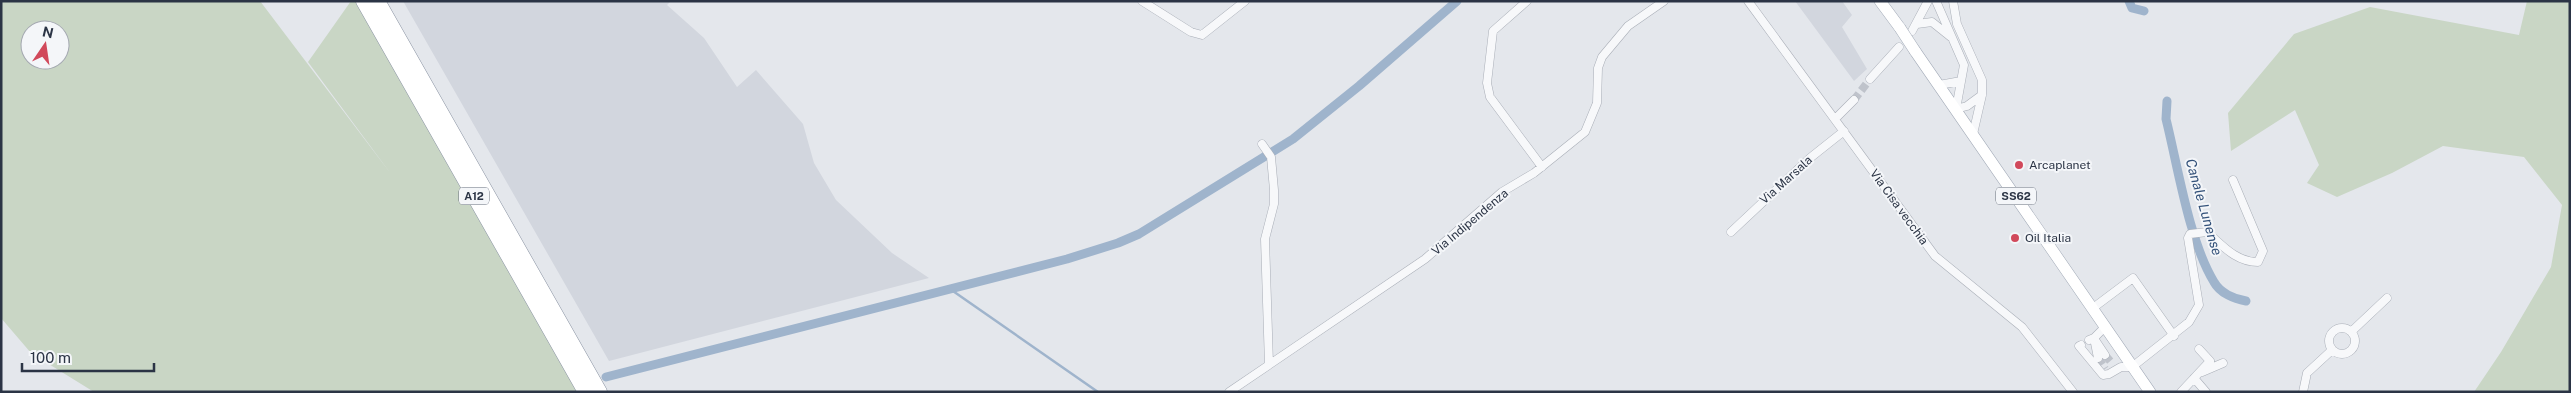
<svg xmlns="http://www.w3.org/2000/svg" width="2571" height="393" font-family="'Public Sans',sans-serif">
<rect width="100%" height="100%" fill="#e4e7ec"/>
<path fill="#d2d6de" d="M403,1H671L667,5L704,38L737,87L756,70L803,124L814,163L836,200L892,253L929,278L609,361Z
M1795,1H1842L1852,15L1842,27L1867,69L1854,81Z"/>
<path fill="#c9d6c5" fill-rule="evenodd" d="M1,1H260L391,174L308,62L351,1H360L582,392H94L31,353L1,318ZM30,30H60V60H30Z
M2527,1H2570V392H2474L2501,352L2551,267L2562,205L2524,157L2443,146L2392,173L2337,197L2307,183L2319,165L2295,110L2231,151L2228,113L2294,34L2370,7L2519,35Z"/>
<g fill="none" stroke-linecap="round" stroke-linejoin="round">
<path stroke="#9fb4cc" stroke-width="2.5" d="M950,289L1098,392"/>
<path stroke="#9fb4cc" stroke-width="9" d="M2129,1L2132,8L2144,11
M2167,101L2166,119C2178,167 2189,241 2214,282C2220,293 2234,299 2246,301
M606,377L1067,259L1118,243L1139,234L1293,139L1359,86L1457,1"/>
<path stroke="#bfc3cb" stroke-width="8" stroke-dasharray="8 4" stroke-linecap="butt" d="M1854,100L1870,79
M2105,355L2111,362
M2098,358L2105,369"/>
<defs>
<path id="street" d="M1142,1L1191,32L1202,35L1245,1
M1527,1L1493,31L1487,83L1490,97L1542,167
M1748,1L1935,256L2022,327L2073,392
M1936,1L1964,65L1956,109L1967,106L1982,95
M1953,1L1957,24L1982,80V95L1973,134
M1917,24L1932,22L1952,38
M1912,31L1928,1
M1870,79L1899,47
M1939,85L1961,81
M1835,119L1854,100
M1262,144L1271,157L1274,190V204L1265,239L1269,364
M1731,232L1810,158L1844,131
M2093,308L2133,278L2174,336
M2329 341a13 13 0 1 1 26 0a13 13 0 1 1-26 0Z
M2352,331L2387,298
M2094,338L2098,358
M2089,340L2094,338L2106,326
M2095,340L2105,355
M2081,345L2079,346L2103,375L2109,374
M2202,372L2223,363
M2109,374L2121,367H2132L2189,322L2199,305L2188,238L2190,234L2207,232C2223,246 2236,262 2258,262L2263,251L2233,180
M2194,378L2206,392
M1229,392L1425,259L1502,192L1534,173L1585,132L1597,103L1598,68L1602,57L1628,26L1664,1
M2181,392L2210,361L2199,349
M2303,392L2307,373L2332,350"/>
<path id="primary" d="M1880,1L1900,28
M1915,51L2150,392"/>
<path id="highway" d="M363,1L585,392
M378,1L600,392"/>
</defs>
<use href="#street" stroke="#a9aeb7" stroke-width="9"/>
<use href="#primary" stroke="#a3abb8" stroke-width="12"/>
<use href="#highway" stroke="#8b94a3" stroke-width="15"/>
<use href="#street" stroke="#f7f8fa" stroke-width="8"/>
<use href="#primary" stroke="#fff" stroke-width="11"/>
<use href="#highway" stroke="#fff" stroke-width="14"/>
<defs>
<path id="primary-bridge" d="M1900,28L1915,51"/>
</defs>
<use href="#primary-bridge" stroke="#a3abb8" stroke-width="12" stroke-linecap="butt"/>
<use href="#primary-bridge" stroke="#fff" stroke-width="11"/>
</g>
<g fill="#d1495b" stroke="#f4f6f9" stroke-width="2">
<circle cx="2019" cy="165" r="5"/>
<circle cx="2015" cy="238" r="5"/>
</g>
<g text-anchor="middle" dominant-baseline="central" stroke-width="4" stroke-linejoin="round" paint-order="stroke">
<g fill="#f4f6f9" stroke="#676e7b" stroke-width="1">
<rect x="459" y="187.5" width="30" height="17" rx="4"/>
<rect x="1996" y="187.5" width="40" height="17" rx="4"/>
</g>
<g font-size="11" font-weight="bold" fill="#2b3445">
<text x="474" y="196">A12</text>
<text x="2016" y="196">SS62</text>
</g>
<g font-size="12" fill="#2b3445" stroke="#f4f6f9" text-anchor="start">
<text x="2029" y="165">Arcaplanet</text>
<text x="2025" y="238">Oil Italia</text>
</g>
<g font-size="12" fill="#2b3445" stroke="#f4f6f9">
<text transform="translate(1786 180) rotate(-42)">Via Marsala</text>
<text transform="translate(1899 207) rotate(54)">Via Cisa vecchia</text>
<text transform="translate(1470 222) rotate(-40)">Via Indipendenza</text>
</g>
<g font-size="14" font-style="italic" fill="#34527a" stroke="#f4f6f9">
<text transform="translate(2204 207) rotate(74)">Canale Lunense</text>
</g>
</g>
<rect width="2571" height="393" fill="none" stroke="#2b3445" stroke-width="5"/>
<g transform="translate(45 45) rotate(13)"><circle r="24" fill="#f4f6f9" stroke="#a4a8b1"/>
<path d="M0-4L9 19L0 12L-9 19Z" fill="#d1495b"/>
<text y="-8" font-size="14" font-weight="bold" text-anchor="middle" fill="#2b3445">N</text>
</g>
<path d="M22 363v8h132v-8" fill="none" stroke="#2b3445" stroke-width="2.5"/>
<text x="30" y="363" font-size="15" fill="#2b3445" stroke="#f4f6f9" stroke-width="4" paint-order="stroke">100 m</text>
</svg>
